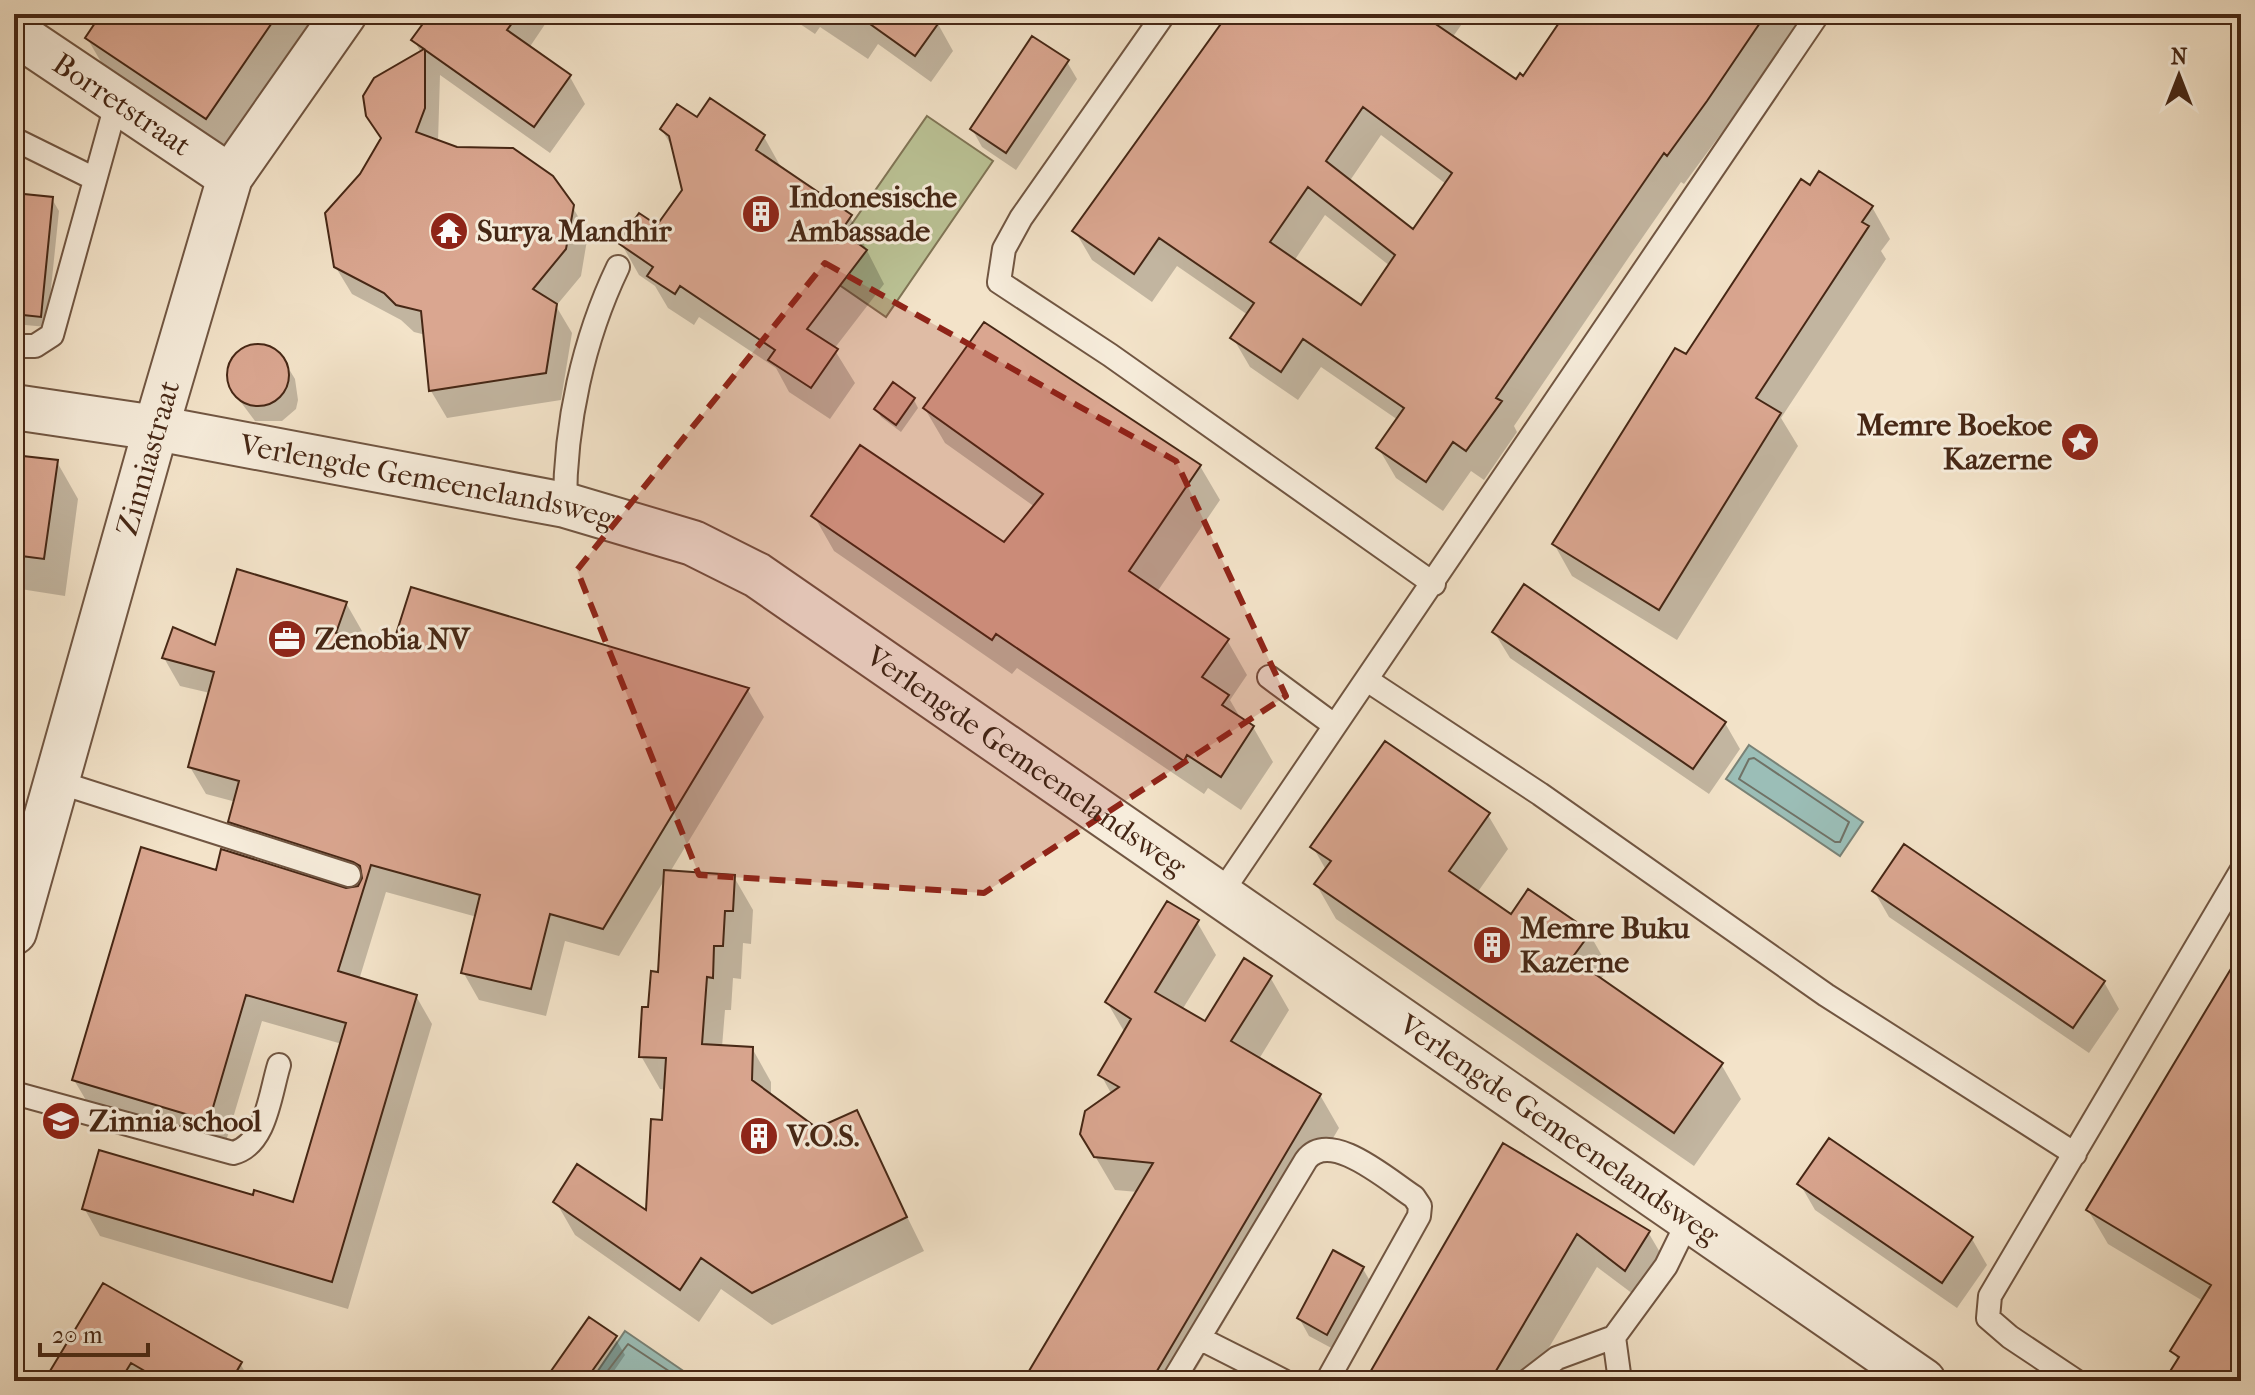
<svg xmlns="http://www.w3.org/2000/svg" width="2255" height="1395" viewBox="0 0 2255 1395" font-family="'IM FELL French Canon',serif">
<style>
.green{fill:#bbc396;stroke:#807556;stroke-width:2}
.water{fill:#9bbeb7;stroke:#798276;stroke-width:2}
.shadow{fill:#0003;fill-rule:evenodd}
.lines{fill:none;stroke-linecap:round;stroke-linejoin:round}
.shore{stroke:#707266;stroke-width:2}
.building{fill:#daa690;stroke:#462715;stroke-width:2;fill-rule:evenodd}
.service-casing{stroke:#715642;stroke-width:26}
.minor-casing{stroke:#715642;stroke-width:48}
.tertiary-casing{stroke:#715642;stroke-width:48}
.service{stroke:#f7eddc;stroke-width:22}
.minor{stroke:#f7eddc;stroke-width:44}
.tertiary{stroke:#f7eddc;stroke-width:44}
.marked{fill:#8f2418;fill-opacity:0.2;stroke:#8f2418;stroke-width:6;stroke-dasharray:16 10;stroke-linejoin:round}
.labels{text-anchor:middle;stroke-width:6;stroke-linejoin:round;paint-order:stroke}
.street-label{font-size:30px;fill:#462715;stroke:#f7eddc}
.poi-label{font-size:30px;font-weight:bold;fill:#462715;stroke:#f7eddc;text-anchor:start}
</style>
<rect width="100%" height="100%" fill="#f3e3c9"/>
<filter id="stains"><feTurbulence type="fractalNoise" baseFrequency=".0025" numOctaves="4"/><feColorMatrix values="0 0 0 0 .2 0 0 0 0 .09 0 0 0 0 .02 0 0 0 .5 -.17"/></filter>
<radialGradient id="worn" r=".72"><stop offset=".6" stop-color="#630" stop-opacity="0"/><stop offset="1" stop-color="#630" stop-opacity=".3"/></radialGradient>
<path class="green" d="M927 116 993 161 886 317 819 271Z"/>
<path class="water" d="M1749 745 1863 822 1840 856 1726 779Z
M625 1331 698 1381H591Z"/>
<path class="shadow" d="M89 14H315L223 147 104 67 87 38 99 21Z
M432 14H552L529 48 570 77 585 104 550 153 440 75 438 142 572 206 588 234 581 276 556 306 572 333 561 400 447 418 431 391 426 335 414 332 401 320 352 294 335 266 362 175 383 139 364 106 369 87 421 53 414 40Z
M785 14H923L938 24 953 51 931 82 878 44 868 59 820 27 815 34Z
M1230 14H1469L1452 38 1516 82 1523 78 1570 14H1803L1723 131 1684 184 1681 182 1631 254 1514 426 1517 432 1484 480 1471 471 1443 511 1396 478 1379 449 1398 420 1321 367 1298 400 1250 367 1233 338 1248 315 1177 266 1152 302 1092 260 1075 231ZM1381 135 1446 184 1413 232 1349 182ZM1325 215 1390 266 1361 307 1294 261Z
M1067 62 1077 79 1016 170 982 147 972 129Z
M698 120 764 137 782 169 850 217 884 284 834 349 855 383 830 419 789 392 776 368 699 317 694 325 668 308 655 286 639 275 621 243 657 228 684 190 675 152 662 130Z
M1811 188 1872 207 1890 239 1881 251 1886 259 1781 418 1798 446 1677 640 1572 576 1554 544Z
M14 195 52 199 59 211 47 327 14 324Z
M248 347 269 348 284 361 295 379 298 400 296 409 282 421H255L231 389 229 380 233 360Z
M914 400 918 408 901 432 881 417 876 409Z
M925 409 1200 466 1220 500 1157 592 1227 640 1247 675 1230 700 1241 719 1253 727 1273 762 1241 810 1208 788 1204 794 1017 668 1012 674 834 551 814 516 1005 545 1035 507 945 443Z
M14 457 57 462 78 499 65 596 14 588Z
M346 603 362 631 358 642 393 653 748 690 764 717 670 872 734 877 753 910 751 944 743 943 741 979 733 978 731 1010H725L722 1047 752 1048 771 1082V1096L817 1131 856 1113 924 1251 772 1325 721 1289 699 1322 575 1235 556 1202 648 1214 666 1090 660 1089 641 1056 660 974 665 879 619 956 565 941 546 1016 479 1000 463 972 477 917 386 892 359 980 416 996 432 1024 348 1309 100 1236 84 1208 254 1198 295 1204 342 1044 262 1021 224 1148 90 1107 74 1080 217 872 345 891 364 887 247 849 231 822 236 802 206 794 190 767 210 693 180 686 164 658 217 648Z
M1494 632 1725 723 1740 749 1709 794 1510 658Z
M1488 815 1508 849 1477 893 1512 916 1589 933 1609 968 1600 980 1721 1064 1741 1099 1694 1166 1336 919 1316 884 1326 870 1313 847Z
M1874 891 2104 982 2119 1009 2089 1053 1889 917Z
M1197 922 1216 955 1182 1010 1206 1023 1270 977 1289 1010 1259 1059 1320 1095 1339 1128 1189 1381H1026L1138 1192 1115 1190 1082 1134 1112 1095 1101 1075 1125 1033 1107 1002Z
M2241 956V1381H2167L2178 1361 2173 1351 2203 1301 2108 1244 2088 1210Z
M1830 1141 1972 1239 1987 1265 1957 1308 1815 1210 1800 1184Z
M1504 1145 1648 1232 1668 1266 1645 1303 1597 1267 1529 1381H1367Z
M1363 1269 1373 1286 1337 1351 1309 1336 1299 1318Z
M104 1286 240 1363 250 1381H47Z
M615 1338 625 1355 607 1381H546Z"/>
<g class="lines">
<path class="shore" d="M1754 758 1849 822 1840 842H1835L1739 779 1749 759Z
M600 1381 628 1344 684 1381"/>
</g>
<path class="building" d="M101 14H278L206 119 85 38Z
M430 14H519L507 30 571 75 534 127 425 50V108L416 132 457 147 513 148 553 176 574 205 566 249 533 289 557 304 546 373 429 391 421 311 396 305 384 293 334 267 325 213 360 174 381 138 366 116 363 96 374 78 424 49 411 40Z
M856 14H945L915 56Z
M1228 14H1421L1516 79 1520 73 1523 76 1565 14H1766L1707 101 1667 156 1664 153 1615 224 1496 398 1502 401 1466 451 1453 442 1426 482 1376 448 1404 408 1303 339 1281 372 1230 338 1254 303 1159 238 1134 274 1072 231ZM1363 107 1452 173 1413 229 1326 161ZM1308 187 1395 255 1361 305 1270 242Z
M1032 36 1069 60 1006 153 970 129Z
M710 98 765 135 756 150 852 215 841 231 867 250 807 329 838 349 811 388 768 360 775 350 680 286 675 294 647 276 653 267 618 243 639 213 657 225 682 190 669 136 660 129 677 104 697 117Z
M1819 171 1873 206 1862 222 1869 226 1756 398 1781 413 1659 610 1552 544 1675 348 1686 354 1801 179 1810 185Z
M14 193 53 197 41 317 14 314Z
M984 322 1201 465 1129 571 1229 639 1202 677 1229 695 1222 705 1254 726 1221 777 1187 755 1184 761 996 634 992 640 811 516 860 445 1004 542 1043 494 923 408Z
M227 375a31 31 0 1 1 62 0a31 31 0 1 1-62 0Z
M893 382 915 398 896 425 874 409Z
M14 455 58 460 44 559 14 555Z
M237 569 347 602 336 633 391 650 411 587 749 688 603 929 550 914 531 989 461 973 480 895 371 865 338 971 417 995 332 1282 82 1209 99 1150 253 1195 254 1190 293 1202 346 1023 246 995 209 1121 72 1080 141 847 216 870 221 849 346 888 358 886 362 878 360 866 353 862 228 822 239 781 188 767 214 672 162 658 173 627 215 645Z
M1524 584 1726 722 1693 769 1492 632Z
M1385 741 1490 813 1449 871 1511 914 1528 889 1591 932 1572 958 1723 1063 1674 1133 1314 884 1331 861 1310 847Z
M1904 844 2105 981 2073 1028 1872 891Z
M664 870 735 875 733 911H725L723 946H714L713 978 707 977 702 1044 753 1047 752 1080 817 1128 857 1110 907 1217 752 1293 701 1258 680 1290 553 1202 577 1164 646 1210 651 1119 662 1120 666 1058 639 1057 642 1007H648L651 971 658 972Z
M1167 901 1199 920 1155 992 1205 1021 1244 958 1272 976 1231 1041 1321 1094 1151 1381H1023L1153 1163 1094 1157 1080 1134 1085 1111 1119 1087 1098 1075 1131 1019 1105 1002Z
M2241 952V1381H2164L2179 1357 2170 1351 2211 1285 2086 1210Z
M1829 1138 1973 1237 1942 1283 1797 1184Z
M1503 1143 1650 1231 1625 1271 1577 1234 1490 1381H1365Z
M1333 1250 1364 1267 1327 1335 1297 1318Z
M103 1283 242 1362 231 1381H162L131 1363 120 1381H44Z
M589 1317 617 1336 585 1381H544Z"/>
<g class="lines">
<g class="service-casing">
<path id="service" d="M1164 14 1021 218 1004 249 999 282 1110 355 1434 584
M14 139 95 179
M14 346H35L52 335 117 101
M565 505C565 424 583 340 618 267
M1269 677 1334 725
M1367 680 1540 794 1826 995 2075 1154
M58 782 349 875
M1220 895 1818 14
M14 1093 233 1153C266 1145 270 1094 279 1065
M1199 1338 1284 1381
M1173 1381 1306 1160C1330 1128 1389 1181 1414 1197L1420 1206 1419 1216 1327 1381
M1527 1381 1557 1358 1614 1337
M1620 1381 1614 1337 1666 1266 1688 1221
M2076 1381 2010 1337 1988 1318 1990 1296 2241 871"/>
</g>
<g class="minor-casing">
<g id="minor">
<path id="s1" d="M14 32 230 177"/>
<path d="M156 428 230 177 344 14"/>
</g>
</g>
<g class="tertiary-casing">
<g id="tertiary">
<path id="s2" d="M14 407 156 428 565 505 693 543 757 575 1923 1381"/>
<path d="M14 932 156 428"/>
</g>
</g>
<use href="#service" class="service"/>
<use href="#minor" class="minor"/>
<use href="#tertiary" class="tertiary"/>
</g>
<path class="marked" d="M825 263 1176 461 1286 696 984 893 699 875 577 570Z"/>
<defs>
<g id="building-disc" transform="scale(2)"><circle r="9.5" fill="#8f2418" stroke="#f7eddc"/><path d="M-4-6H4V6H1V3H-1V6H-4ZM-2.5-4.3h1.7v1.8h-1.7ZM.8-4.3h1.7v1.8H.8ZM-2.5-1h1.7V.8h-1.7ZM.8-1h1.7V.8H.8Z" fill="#fff"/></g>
<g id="temple-disc" transform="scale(2)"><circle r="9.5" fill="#8f2418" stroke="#f7eddc"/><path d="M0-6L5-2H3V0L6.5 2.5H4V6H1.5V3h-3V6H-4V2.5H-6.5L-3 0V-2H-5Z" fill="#fff"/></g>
<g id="sight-disc" transform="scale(2)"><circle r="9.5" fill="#8f2418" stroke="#f7eddc"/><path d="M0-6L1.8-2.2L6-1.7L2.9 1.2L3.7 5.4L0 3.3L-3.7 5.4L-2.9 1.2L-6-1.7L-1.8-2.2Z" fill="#fff"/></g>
<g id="office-disc" transform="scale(2)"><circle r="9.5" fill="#8f2418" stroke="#f7eddc"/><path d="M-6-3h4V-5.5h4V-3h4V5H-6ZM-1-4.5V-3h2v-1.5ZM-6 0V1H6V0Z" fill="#fff"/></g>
<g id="school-disc" transform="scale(2)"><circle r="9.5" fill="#8f2418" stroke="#f7eddc"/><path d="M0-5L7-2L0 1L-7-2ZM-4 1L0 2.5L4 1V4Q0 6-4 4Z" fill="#fff"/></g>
</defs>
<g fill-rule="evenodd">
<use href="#building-disc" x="761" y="214"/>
<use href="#temple-disc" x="449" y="231"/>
<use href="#sight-disc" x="2080" y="442"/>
<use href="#office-disc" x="287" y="639"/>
<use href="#building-disc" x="1492" y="945"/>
<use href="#school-disc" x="61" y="1121"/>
<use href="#building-disc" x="759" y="1136"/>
</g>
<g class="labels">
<g class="street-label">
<text dy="10" stroke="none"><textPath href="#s1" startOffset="130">Borretstraat</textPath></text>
<text transform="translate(148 458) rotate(-74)" y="10">Zinniastraat</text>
<text dy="10" stroke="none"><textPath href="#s2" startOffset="420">Verlengde Gemeenelandsweg</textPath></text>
<text dy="10" stroke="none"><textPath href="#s2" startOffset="1092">Verlengde Gemeenelandsweg</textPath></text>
<text dy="10" stroke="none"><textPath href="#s2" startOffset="1740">Verlengde Gemeenelandsweg</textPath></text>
</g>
<g class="poi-label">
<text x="789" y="207">Indonesische<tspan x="789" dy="34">Ambassade</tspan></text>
<text x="477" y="241">Surya Mandhir</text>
<text x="2052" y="435" text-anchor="end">Memre Boekoe<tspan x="2052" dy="34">Kazerne</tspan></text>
<text x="315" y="649">Zenobia NV</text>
<text x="1520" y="938">Memre Buku<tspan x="1520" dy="34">Kazerne</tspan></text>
<text x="89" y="1131">Zinnia school</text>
<text x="787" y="1146">V.O.S.</text>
</g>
</g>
<rect width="2255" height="1395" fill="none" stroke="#f3e3c9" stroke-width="48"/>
<rect x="16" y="16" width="2223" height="1363" fill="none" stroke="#462715" stroke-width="4"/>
<rect x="24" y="24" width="2207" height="1347" fill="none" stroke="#462715" stroke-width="2"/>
<g transform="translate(2179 76)" stroke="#f7eddc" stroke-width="6" paint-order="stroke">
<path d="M0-6L14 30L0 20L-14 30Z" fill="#462715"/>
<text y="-12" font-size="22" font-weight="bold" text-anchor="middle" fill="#462715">N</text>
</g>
<path d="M40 1343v12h108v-12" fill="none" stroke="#462715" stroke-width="4"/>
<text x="52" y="1343" font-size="24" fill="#462715" stroke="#f7eddc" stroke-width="6" paint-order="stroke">20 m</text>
<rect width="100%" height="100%" filter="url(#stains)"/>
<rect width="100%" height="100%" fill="url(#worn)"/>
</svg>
